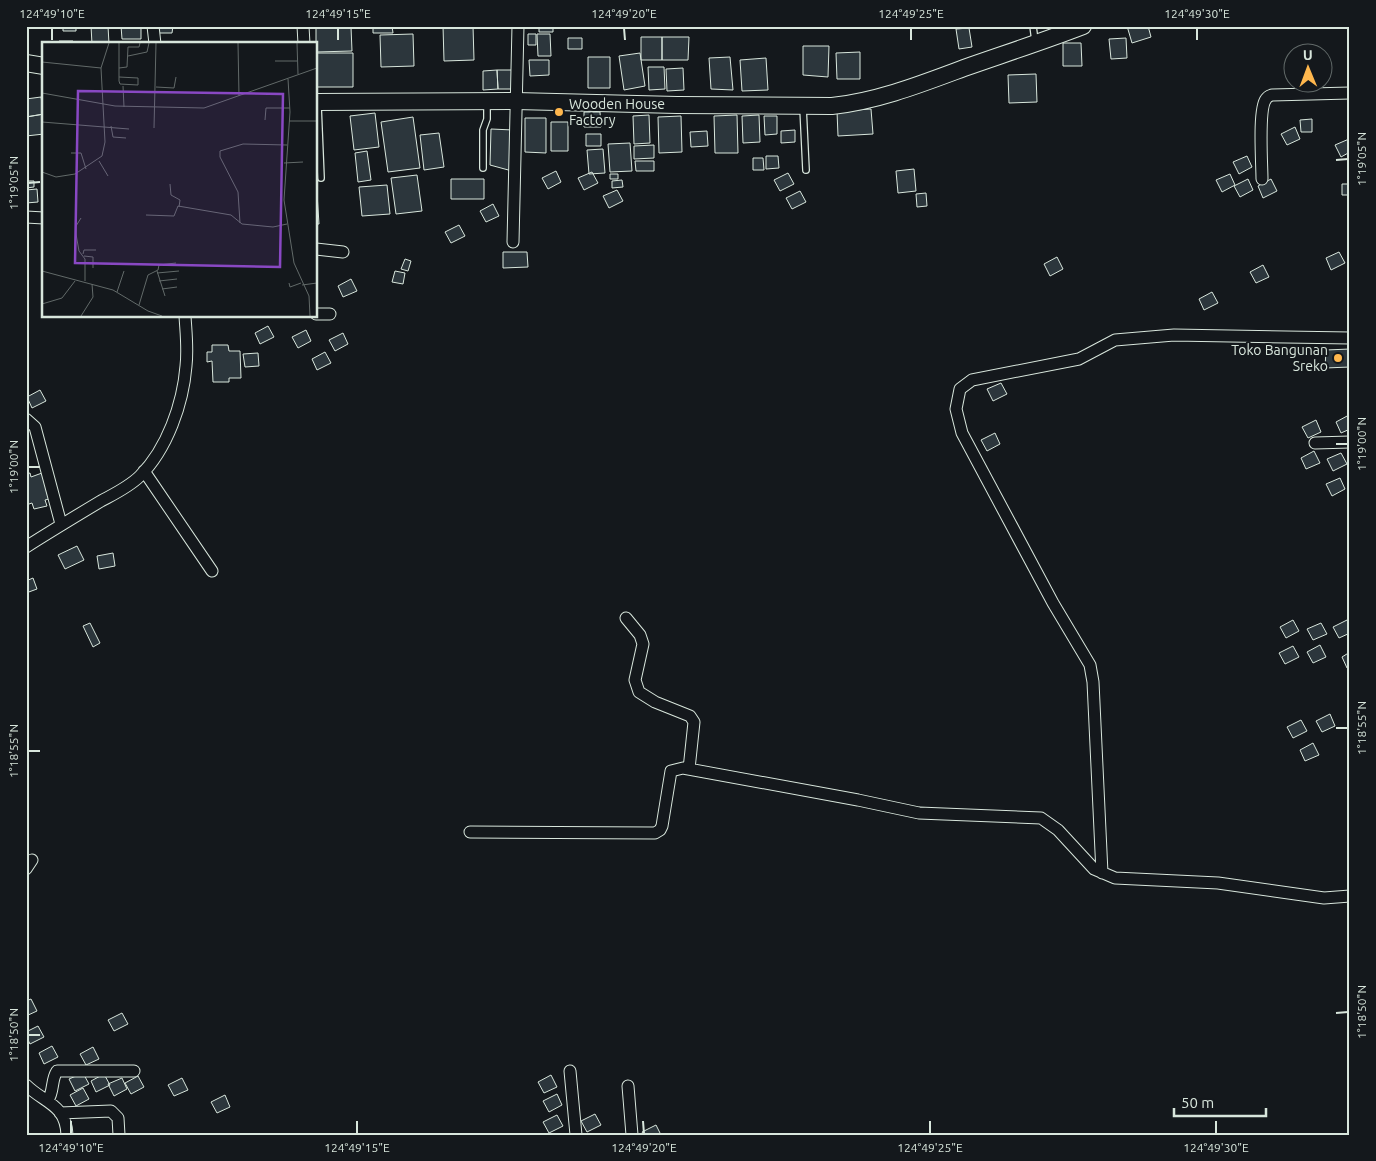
<svg xmlns="http://www.w3.org/2000/svg" width="1376" height="1161" viewBox="0 0 1376 1161" font-family="Ubuntu,sans-serif">
<style>
.building{fill:#2c363c;stroke:#d8e6dc}
.lines{fill:none;stroke-linecap:round;stroke-linejoin:round}
.lane-casing{stroke:#d8e6dc;stroke-width:8}
.street-casing{stroke:#d8e6dc;stroke-width:13}
.secondary-casing{stroke:#d8e6dc;stroke-width:18}
.lane{stroke:#14181c;stroke-width:5.5}
.street{stroke:#14181c;stroke-width:11}
.secondary{stroke:#14181c;stroke-width:16}
.ticks{fill:none;stroke:#d8e6dc;stroke-width:2}
.poi-dot{fill:#ffb74d;stroke:#14181c;stroke-width:2}
.labels{text-anchor:middle;stroke-width:4;stroke-linejoin:round;paint-order:stroke}
.poi-label{font-size:14px;fill:#d8e6dc;stroke:#14181c;text-anchor:start}
.inset-road{fill:none;stroke:#626a69;stroke-width:1}
.view{fill:#8948c3;fill-opacity:0.15;stroke:#8948c3;stroke-width:2.5}
.inset-edge{fill:none;stroke:#d8e6dc;stroke-width:2.5}
.neatline{fill:none;stroke:#d8e6dc;stroke-width:2}
.ticks-label{font-size:12px;text-anchor:middle;fill:#d8e6dc}
</style>
<rect width="100%" height="100%" fill="#14181c"/>
<path class="building" d="M63 26H76V31H63Z
M91 26H108L109 44H92Z
M121 26H141V39H122Z
M159 26H173L172 33H159Z
M373 26H392L393 33H373Z
M443 26H473L474 60 444 61Z
M539 26H553V32H539Z
M1127 26H1148L1151 37 1132 43Z
M316 27H351L352 51 316 52Z
M969 28 972 47 959 49 956 29Z
M413 34 414 66 381 67 380 35Z
M528 34H536V45H528Z
M537 34H550L551 56H538Z
M641 37H662V60H641Z
M662 37H689L688 60H662Z
M568 38H582V49H568Z
M1126 38 1127 58 1111 59 1109 39Z
M59 41H73V44H59Z
M1063 43H1081L1082 66H1063Z
M803 46H829L828 77 803 75Z
M860 52V79H837L836 53Z
M316 53H353V87H316Z
M640 53 645 86 624 90 619 56Z
M588 57H610V88H588Z
M730 57 733 90 711 89 709 58Z
M766 58 768 90 742 91 740 60Z
M529 60H549V75L530 76Z
M648 67H664L665 89 649 90Z
M683 68 684 90 667 91 666 69Z
M497 70H513L514 89H498Z
M497 70 498 89 483 90V71Z
M1036 74 1037 102 1009 103 1008 75Z
M41 97 44 114 26 117V99Z
M871 109 873 134 838 136 837 111Z
M584 112H600L601 127H584Z
M375 113 379 147 354 150 350 116Z
M44 114V134L26 136V117Z
M649 115 650 143 634 144 633 116Z
M737 115 738 153H715L714 116Z
M759 115 760 142 743 143 742 116Z
M681 116 682 152 659 153 658 117Z
M764 116H777V134L765 135Z
M413 117 420 168 388 172 381 122Z
M525 118H546V153L525 152Z
M1312 119V132H1301L1300 120Z
M551 122H568V151H551Z
M1295 127 1300 139 1287 145 1281 134Z
M491 129 513 130 512 171 490 165Z
M795 130V142L781 143V131Z
M707 131 708 146 691 147 690 132Z
M439 133 444 167 424 170 420 135Z
M586 134H601V146H586Z
M1349 139 1350 152 1341 157 1335 145Z
M630 143 632 171 610 172 608 144Z
M654 145V158L634 159V146Z
M603 149 605 173 589 174 587 150Z
M367 151 371 180 358 182 355 153Z
M766 156H778L779 168 766 169Z
M1247 156 1252 167 1239 174 1233 162Z
M753 158H763L764 170H753Z
M635 161H654V171H636Z
M914 169 916 191 898 193 896 171Z
M556 171 561 182 548 189 542 178Z
M592 172 598 183 584 190 578 178Z
M788 173 794 184 780 191 774 180Z
M610 174H618V179H610Z
M1230 174 1235 185 1222 192 1216 180Z
M417 175 422 211 396 214 391 178Z
M316 178 319 224H316Z
M451 179H484V199H451Z
M1248 179 1253 190 1240 197 1234 186Z
M1271 179 1277 191 1263 198 1258 186Z
M622 180 623 187 612 188V181Z
M26 181H34V187L26 188Z
M1342 184H1350V195H1342Z
M387 185 390 214 362 216 359 187Z
M37 189 38 202 26 203V190Z
M617 190 623 201 609 208 603 196Z
M800 191 806 202 792 209 786 198Z
M926 193 927 206 917 207 916 194Z
M493 204 499 216 486 222 480 211Z
M459 225 465 236 451 243 445 232Z
M503 252H527L528 267 503 268Z
M1339 252 1345 263 1331 270 1326 258Z
M1057 257 1063 269 1050 276 1044 264Z
M405 259 411 261 408 271 401 269Z
M1263 265 1269 277 1256 283 1250 272Z
M395 271 405 273 403 284 392 282Z
M351 279 357 291 343 297 338 286Z
M1212 292 1218 303 1204 310 1199 299Z
M268 326 274 337 260 344 255 333Z
M306 330 311 341 298 348 292 337Z
M343 333 348 344 335 351 329 340Z
M212 345H228L229 351H240L241 378H229V382H213L212 361 207 362V352H212Z
M1350 349V367L1325 368 1326 350Z
M325 352 331 363 317 370 312 359Z
M258 353 259 366 245 367 243 354Z
M1001 383 1007 394 993 401 987 389Z
M40 390 46 401 32 408 27 397Z
M1349 415 1350 429 1341 433 1336 422Z
M1316 420 1321 432 1308 438 1302 427Z
M995 433 1000 444 987 451 981 440Z
M1314 451 1320 463 1306 469 1301 458Z
M1341 453 1347 464 1333 471 1327 459Z
M30 473 31 477 42 473 49 499 45 500 47 506 34 509 32 503 26 505V474Z
M1340 478 1345 489 1332 496 1326 484Z
M77 546 84 560 65 569 58 555Z
M113 553 115 566 99 569 97 556Z
M33 578 37 589 26 593V581Z
M1293 620 1299 631 1286 638 1280 627Z
M1347 620 1350 625V633L1339 638 1333 627Z
M90 623 100 643 93 647 83 626Z
M1321 623 1327 634 1313 640 1307 629Z
M1320 645 1326 657 1313 663 1307 652Z
M1293 646 1299 657 1285 664 1279 653Z
M1350 652V667L1347 668 1342 657Z
M1330 714 1335 726 1322 732 1316 721Z
M1301 720 1307 731 1293 738 1287 727Z
M1313 743 1319 755 1305 761 1300 750Z
M31 999 37 1011 26 1016V1001Z
M122 1013 128 1024 114 1031 108 1020Z
M38 1026 44 1037 30 1044 26 1036V1032Z
M52 1046 58 1057 44 1064 39 1053Z
M93 1047 99 1059 86 1065 80 1054Z
M83 1073 89 1084 75 1091 69 1079Z
M104 1074 110 1085 96 1092 91 1081Z
M551 1075 557 1087 544 1093 538 1082Z
M138 1076 144 1087 131 1094 125 1083Z
M122 1078 127 1089 114 1096 108 1084Z
M182 1078 188 1090 174 1096 168 1085Z
M83 1088 89 1099 76 1106 70 1095Z
M557 1094 562 1105 549 1112 543 1101Z
M225 1095 230 1107 217 1113 211 1102Z
M595 1114 601 1125 587 1132 581 1121Z
M557 1115 563 1126 549 1133 543 1122Z
M656 1125 661 1135H644L642 1132Z"/>
<g class="lines">
<g class="lane-casing">
<path id="lane" d="M1033 26 1035 41
M318 105 321 178
M803 107 806 170
M483 168V130L487 119V103"/>
</g>
<g class="street-casing">
<path id="street" d="M153 26 155 44
M303 26 304 44
M1262 179C1262 164 1258 109 1266 99 1268 96 1269 96 1272 95L1350 93
M26 217 44 218
M513 242 518 26
M316 249 343 252
M316 314H330
M26 419 35 427 61 524
M1315 443 1350 442
M144 471 212 571
M26 547C51 531 76 516 101 501 114 494 129 487 140 476 167 449 183 404 186 366 188 349 186 333 185 316
M626 618 640 635 643 644 635 680 639 692 655 702 690 716 694 722 689 769
M470 832 655 833 660 830 662 826 671 771 683 768 858 800 919 813 1041 818 1058 830 1094 869 1115 878 1218 883 1324 898 1350 896
M26 869 32 860
M1102 873 1093 682 1090 665 1053 603 962 433 956 409 960 389 972 380 1079 359 1115 340 1174 335 1350 338
M570 1071 576 1135
M26 1085C44 1103 66 1104 67 1135
M628 1086 632 1135
M48 1100C54 1091 51 1080 57 1071H134
M60 1113 111 1111 118 1118 119 1135"/>
</g>
<g class="secondary-casing">
<path id="secondary" d="M26 63 44 66
M316 102 516 101 677 105 832 106C878 101 921 84 964 68 1004 54 1044 41 1083 26"/>
</g>
<use href="#lane" class="lane"/>
<use href="#street" class="street"/>
<use href="#secondary" class="secondary"/>
</g>
<path class="ticks" d="M52 28V40M338 28V40M624 28 625 40M911 28V40M1197 28V40M1336 160 1348 159M28 183 40 182M1336 444H1348M28 467H40M1336 728H1348M28 751H40M1336 1013 1348 1012M28 1035H40M71 1121V1134M357 1121V1134M643 1121 644 1134M930 1121V1134M1216 1121V1134"/>
<g class="poi-dot">
<circle cx="559" cy="112" r="5"/>
<circle cx="1338" cy="358" r="5"/>
</g>
<g class="labels">
<g class="poi-label">
<text x="569" y="109">Wooden House<tspan x="569" dy="16">Factory</tspan></text>
<text x="1328" y="355" text-anchor="end">Toko Bangunan<tspan x="1328" dy="16">Sreko</tspan></text>
</g>
</g>
<g transform="translate(42 42)">
<rect width="275" height="275" fill="#14181c"/>
<path class="inset-road" d="M196 1 197 54M255 1 256 32M86 14 105 10 107 1M233 19H255M0 20 59 26M77 26 85 25 86 5H97L98 1M77 35 96 36V43L78 42 77 39V1M246 37 248 70 242 158 252 221 267 254 268 274M81 44 82 65M114 45 132 46 134 35M0 51 73 64 162 66 275 26M223 78 224 66H248M247 79H275M0 80 87 87M69 84 71 95 84 96M112 86 114 1M29 111H39L44 127M57 119 66 134M242 121 261 120M0 130 14 135 33 132 60 114 63 100 59 26 67 1M128 142 129 153 138 158 137 165M104 173 132 174 136 164 189 173 200 182 231 185 245 182M39 176 34 184V192L37 209 43 217V239M198 181 196 150 178 115V109L201 102 245 103M41 212 42 208H54M42 214 51 215V226M0 229 71 248 106 269 120 274M115 229 123 254M115 231 137 229M117 239 135 237M247 241 248 245 259 241M260 243 275 241M120 247 135 245M75 250 82 229M0 262 20 256 33 239M97 263 106 233 116 228 117 223 134 221M39 274 51 255 50 242"/>
<path class="view" d="M36 49 241 52 238 225 33 221Z"/>
<rect width="275" height="275" class="inset-edge"/>
</g>
<rect width="1376" height="1161" fill="none" stroke="#14181c" stroke-width="55"/>
<g transform="translate(1308 68) rotate(359)"><circle r="24" fill="#14181c" stroke="#626a69"/>
<path d="M0-4L9 19L0 12L-9 19Z" fill="#ffb74d"/>
<text y="-8" font-size="14" font-weight="bold" text-anchor="middle" fill="#d8e6dc">U</text>
</g>
<path d="M1174 1108v8h92v-8" fill="none" stroke="#d8e6dc" stroke-width="2.5"/>
<text x="1181" y="1108" font-size="15" fill="#d8e6dc" stroke="#14181c" stroke-width="4" paint-order="stroke">50 m</text>
<rect x="28" y="28" width="1320" height="1106" class="neatline"/>
<g class="ticks-label">
<text x="52" y="18">124°49'10"E</text>
<text x="338" y="18">124°49'15"E</text>
<text x="624" y="18">124°49'20"E</text>
<text x="911" y="18">124°49'25"E</text>
<text x="1197" y="18">124°49'30"E</text>
<text transform="translate(1362 159) rotate(-90)" y="4">1°19'05"N</text>
<text transform="translate(14 183) rotate(-90)" y="4">1°19'05"N</text>
<text transform="translate(1362 444) rotate(-90)" y="4">1°19'00"N</text>
<text transform="translate(14 467) rotate(-90)" y="4">1°19'00"N</text>
<text transform="translate(1362 728) rotate(-90)" y="4">1°18'55"N</text>
<text transform="translate(14 751) rotate(-90)" y="4">1°18'55"N</text>
<text transform="translate(1362 1012) rotate(-90)" y="4">1°18'50"N</text>
<text transform="translate(14 1035) rotate(-90)" y="4">1°18'50"N</text>
<text x="71" y="1152">124°49'10"E</text>
<text x="357" y="1152">124°49'15"E</text>
<text x="644" y="1152">124°49'20"E</text>
<text x="930" y="1152">124°49'25"E</text>
<text x="1216" y="1152">124°49'30"E</text>
</g>
</svg>
